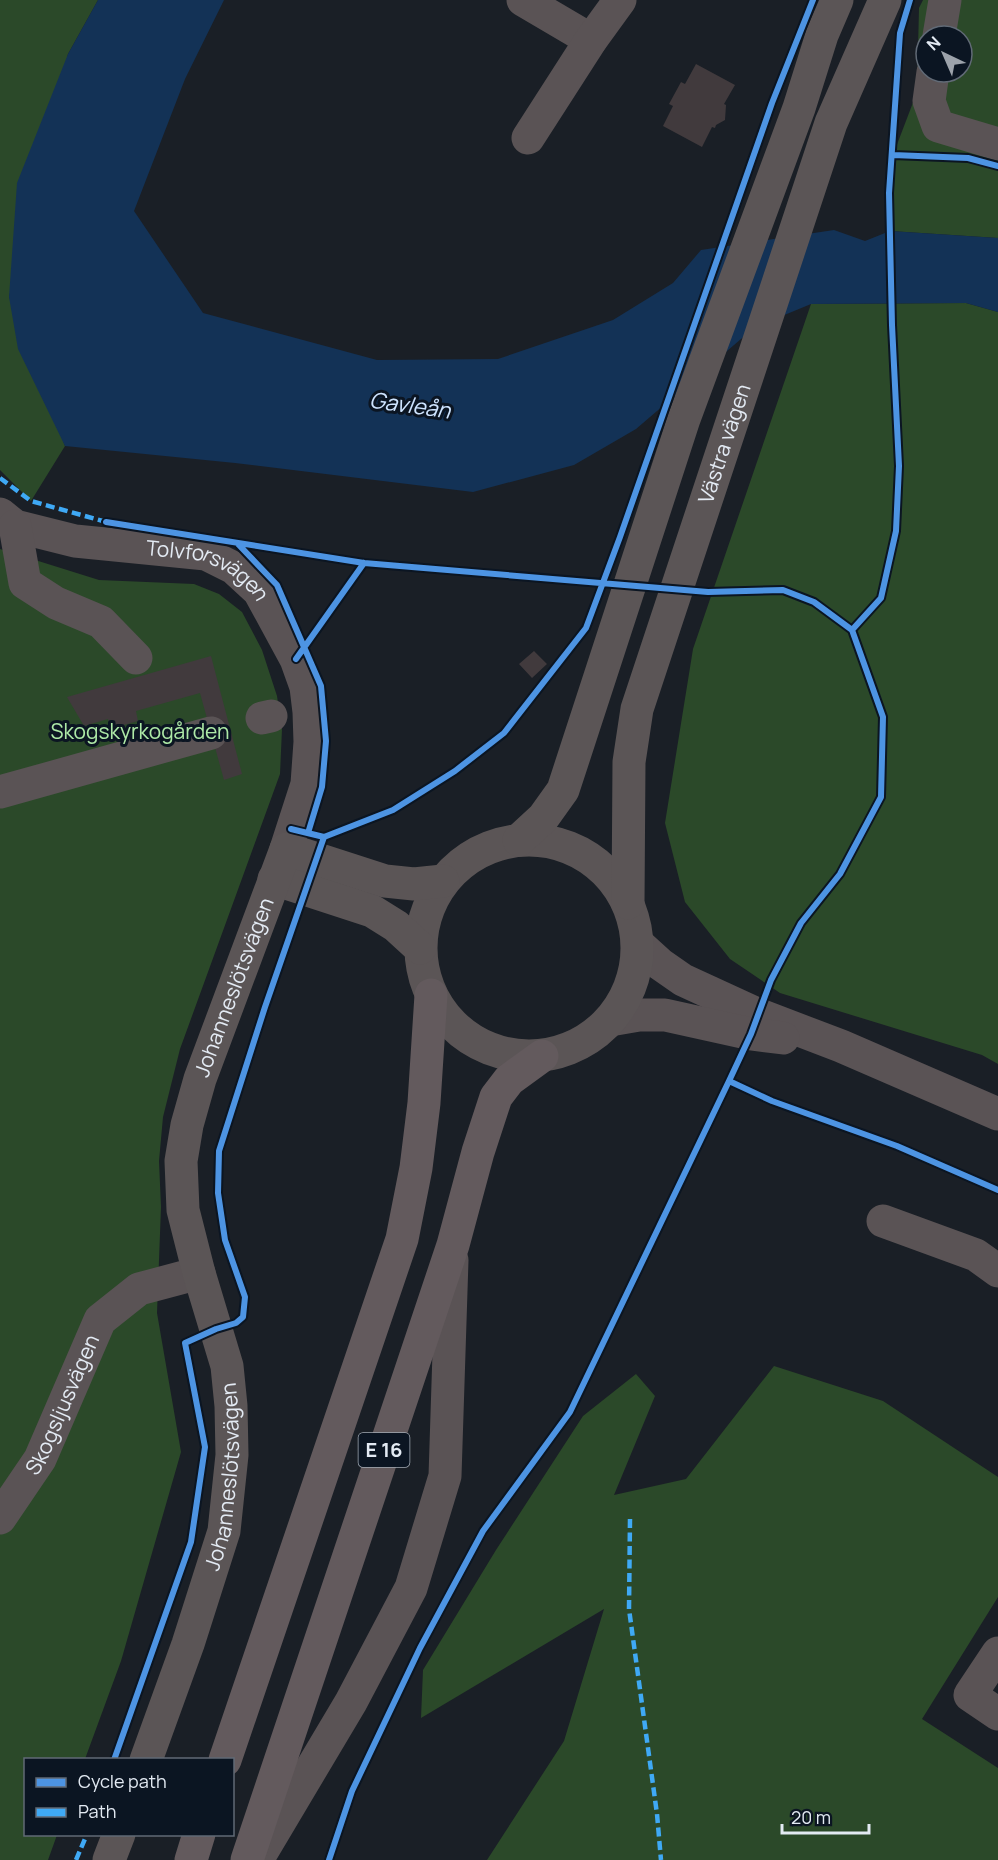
<svg xmlns="http://www.w3.org/2000/svg" width="998" height="1860" viewBox="0 0 998 1860" font-family="Manrope,sans-serif">
<style>
.green{fill:#2b4929;fill-rule:evenodd}
.water{fill:#133256}
.building{fill:#413a3d}
.lines{fill:none;stroke-linecap:round;stroke-linejoin:round}
.minor{stroke:#5a5355;stroke-width:33}
.major{stroke:#5b5556;stroke-width:33}
.highway{stroke:#635a5d;stroke-width:33}
.quiet{stroke:#3fa9f5;stroke-width:4.5;stroke-dasharray:9 4.5;stroke-linecap:butt}
.cycleway-casing{stroke:#0b1522;stroke-width:10}
.cycleway{stroke:#4d94e3;stroke-width:6}
.labels{text-anchor:middle;stroke-width:6;stroke-linejoin:round;paint-order:stroke}
.shield{fill:#0b1522;stroke:#a2aab4;stroke-width:1.5}
.shield-label{font-size:20px;font-weight:bold;fill:#e3eaf3}
.street-label{font-size:21px;fill:#e3eaf3;stroke:#0b1522}
.park-label{font-size:21px;fill:#aeeaa7;stroke:#0b1522}
.water-label{font-size:22px;font-style:italic;fill:#cee4ff;stroke:#0b1522}
</style>
<rect width="100%" height="100%" fill="#1a1f26"/>
<path class="green" d="M0 0H98L68 54 9 297 65 446 31 501 0 470Z
M923 0H998V238L890 231 893 155 917 92 919 8ZM926 36H962V72H926Z
M966 303 998 312V1064L982 1055 780 993 730 959 685 902 665 823 693 649 811 304Z
M0 549 99 580 194 584 219 594 242 612 262 650 277 696 282 729 280 774 180 1049 163 1117 159 1161 161 1207 157 1313 181 1452 121 1661 85 1759 26 1760V1834L57 1835 48 1860H0Z
M774 1366 883 1401 998 1477V1597L922 1719 998 1768V1860H487L564 1741 604 1609 421 1718 423 1670 496 1550 583 1416 636 1374 655 1396 614 1495 686 1479Z"/>
<path class="water" d="M98 0H224L185 79 134 211 203 313 377 360 498 359 613 320 673 283 701 250 834 230 865 241 890 231 998 238V312L966 303 811 304 755 327 636 429 574 465 473 492 235 463 65 446 18 349 9 297 17 183 68 54Z"/>
<path class="building" d="M696 64 735 85 724 104 726 105 725 120 716 125 715 128 712 127 702 147 663 126 673 106 669 104 681 82 685 84Z
M534 651 547 664 532 678 519 664Z
M211 656 242 774 224 780 200 693 136 711 138 721 110 729 108 719 84 726 67 697Z"/>
<g class="lines">
<g class="minor">
<path d="M523 0 591 40"/>
<path d="M939 36 945 0"/>
<path d="M933 72 929 101 938 126 998 144"/>
<path d="M528 138 591 40 620 0"/>
<path id="s1" d="M0 514 15 526 75 541 206 554 234 568 259 591 296 659 306 687 309 712 310 742 307 784 286 849"/>
<path d="M15 526 25 583 56 603 101 622 136 658"/>
<path d="M262 718 271 716"/>
<path d="M0 792 211 733"/>
<path d="M638 944 660 964 683 980 757 1014 841 1046 998 1114"/>
<path d="M610 1020 639 1015H665L751 1034 783 1038"/>
<path d="M883 1221 976 1255 998 1271"/>
<path id="s2" d="M0 1518 40 1459 100 1320 139 1289 199 1273"/>
<path d="M998 1653 970 1695 998 1714"/>
<path d="M257 1860 351 1702 411 1588 445 1476 452 1260"/>
</g>
<g class="major">
<circle cx="529" cy="948" r="108"/>
<path d="M519 840 543 818 563 790 684 419 799 108 822 35 837 0"/>
<path d="M274 879 372 911 396 926 420 948"/>
<path id="s3" d="M628 903 629 762 637 709 831 123 885 0"/>
<path id="s4" d="M146 1760 188 1644 224 1531 232 1455 231 1406 227 1366 199 1273 183 1210 181 1161 187 1125 200 1079 286 849 385 881 414 884 443 881"/>
<path d="M109 1860 119 1834"/>
</g>
<path class="highway" d="M225 1760 402 1239 416 1168 424 1103 431 995
M191 1860 199 1834
M247 1860 453 1245 478 1152 496 1097 509 1080 542 1056"/>
<path class="quiet" d="M0 478 31 501 110 523
M630 1519 629 1609 657 1814 661 1860
M76 1860 87 1834"/>
<g class="cycleway-casing">
<path id="cycleway" d="M893 155 968 158 998 166
M106 522 364 563 708 592 783 590 814 602 852 630 883 717 881 797 840 874 801 923 771 980 751 1034 729 1081 570 1412 483 1531 420 1648 352 1791 329 1860
M238 544 277 585 321 686 326 741 322 787 308 833
M852 630 881 598 896 531 899 466 892 325 889 193 900 33 910 0
M296 659 364 563
M291 829 324 837 393 810 455 771 504 733 586 628 620 537 772 103 813 0
M729 1081 772 1101 897 1146 998 1190
M114 1760 191 1542 205 1447 185 1343 216 1329 236 1323 243 1317 245 1297 225 1240 218 1193 219 1151 265 1007 324 837"/>
</g>
<use href="#cycleway" class="cycleway"/>
</g>
<g class="labels">
<rect class="shield" x="358.5" y="1433" width="51" height="34" rx="4.5"/>
<g class="shield-label">
<text x="384" y="1457">E 16</text>
</g>
<g class="street-label">
<text dy="7" stroke="none"><textPath href="#s3" startOffset="474">Västra vägen</textPath></text>
<text dy="7" stroke="none"><textPath href="#s1" startOffset="220">Tolvforsvägen</textPath></text>
<text dy="7" stroke="none"><textPath href="#s4" startOffset="801">Johanneslötsvägen</textPath></text>
<text dy="7" stroke="none"><textPath href="#s2" startOffset="130">Skogsljusvägen</textPath></text>
<text dy="7" stroke="none"><textPath href="#s4" startOffset="296">Johanneslötsvägen</textPath></text>
</g>
<g class="park-label">
<text x="140" y="739">Skogskyrkogården</text>
</g>
<g class="water-label">
<text transform="translate(410 405) rotate(8)" y="8">Gavleån</text>
</g>
</g>
<rect x="24" y="1758" width="210" height="78" fill="#0b1522" stroke="#616a76" stroke-width="1.5"/>
<rect x="36" y="1778" width="30" height="9" fill="#4d94e3" stroke="#616a76" stroke-width="1.5"/>
<text x="78" y="1788" font-size="18" fill="#e3eaf3">Cycle path</text>
<rect x="36" y="1808" width="30" height="9" fill="#3fa9f5" stroke="#616a76" stroke-width="1.5"/>
<text x="78" y="1818" font-size="18" fill="#e3eaf3">Path</text>
<g transform="translate(944 54) rotate(316)"><circle r="28" fill="#0b1522" stroke="#616a76" stroke-width="1.5"/>
<path d="M0-4.5L10 22L0 15L-10 22Z" fill="#9da3ab"/>
<text y="-9" font-size="16" font-weight="bold" text-anchor="middle" fill="#e3eaf3">N</text>
</g>
<path d="M782 1824v9h87v-9" fill="none" stroke="#e3eaf3" stroke-width="3"/>
<text x="791" y="1824" font-size="18" fill="#e3eaf3" stroke="#0b1522" stroke-width="4.5" paint-order="stroke">20 m</text>
</svg>
